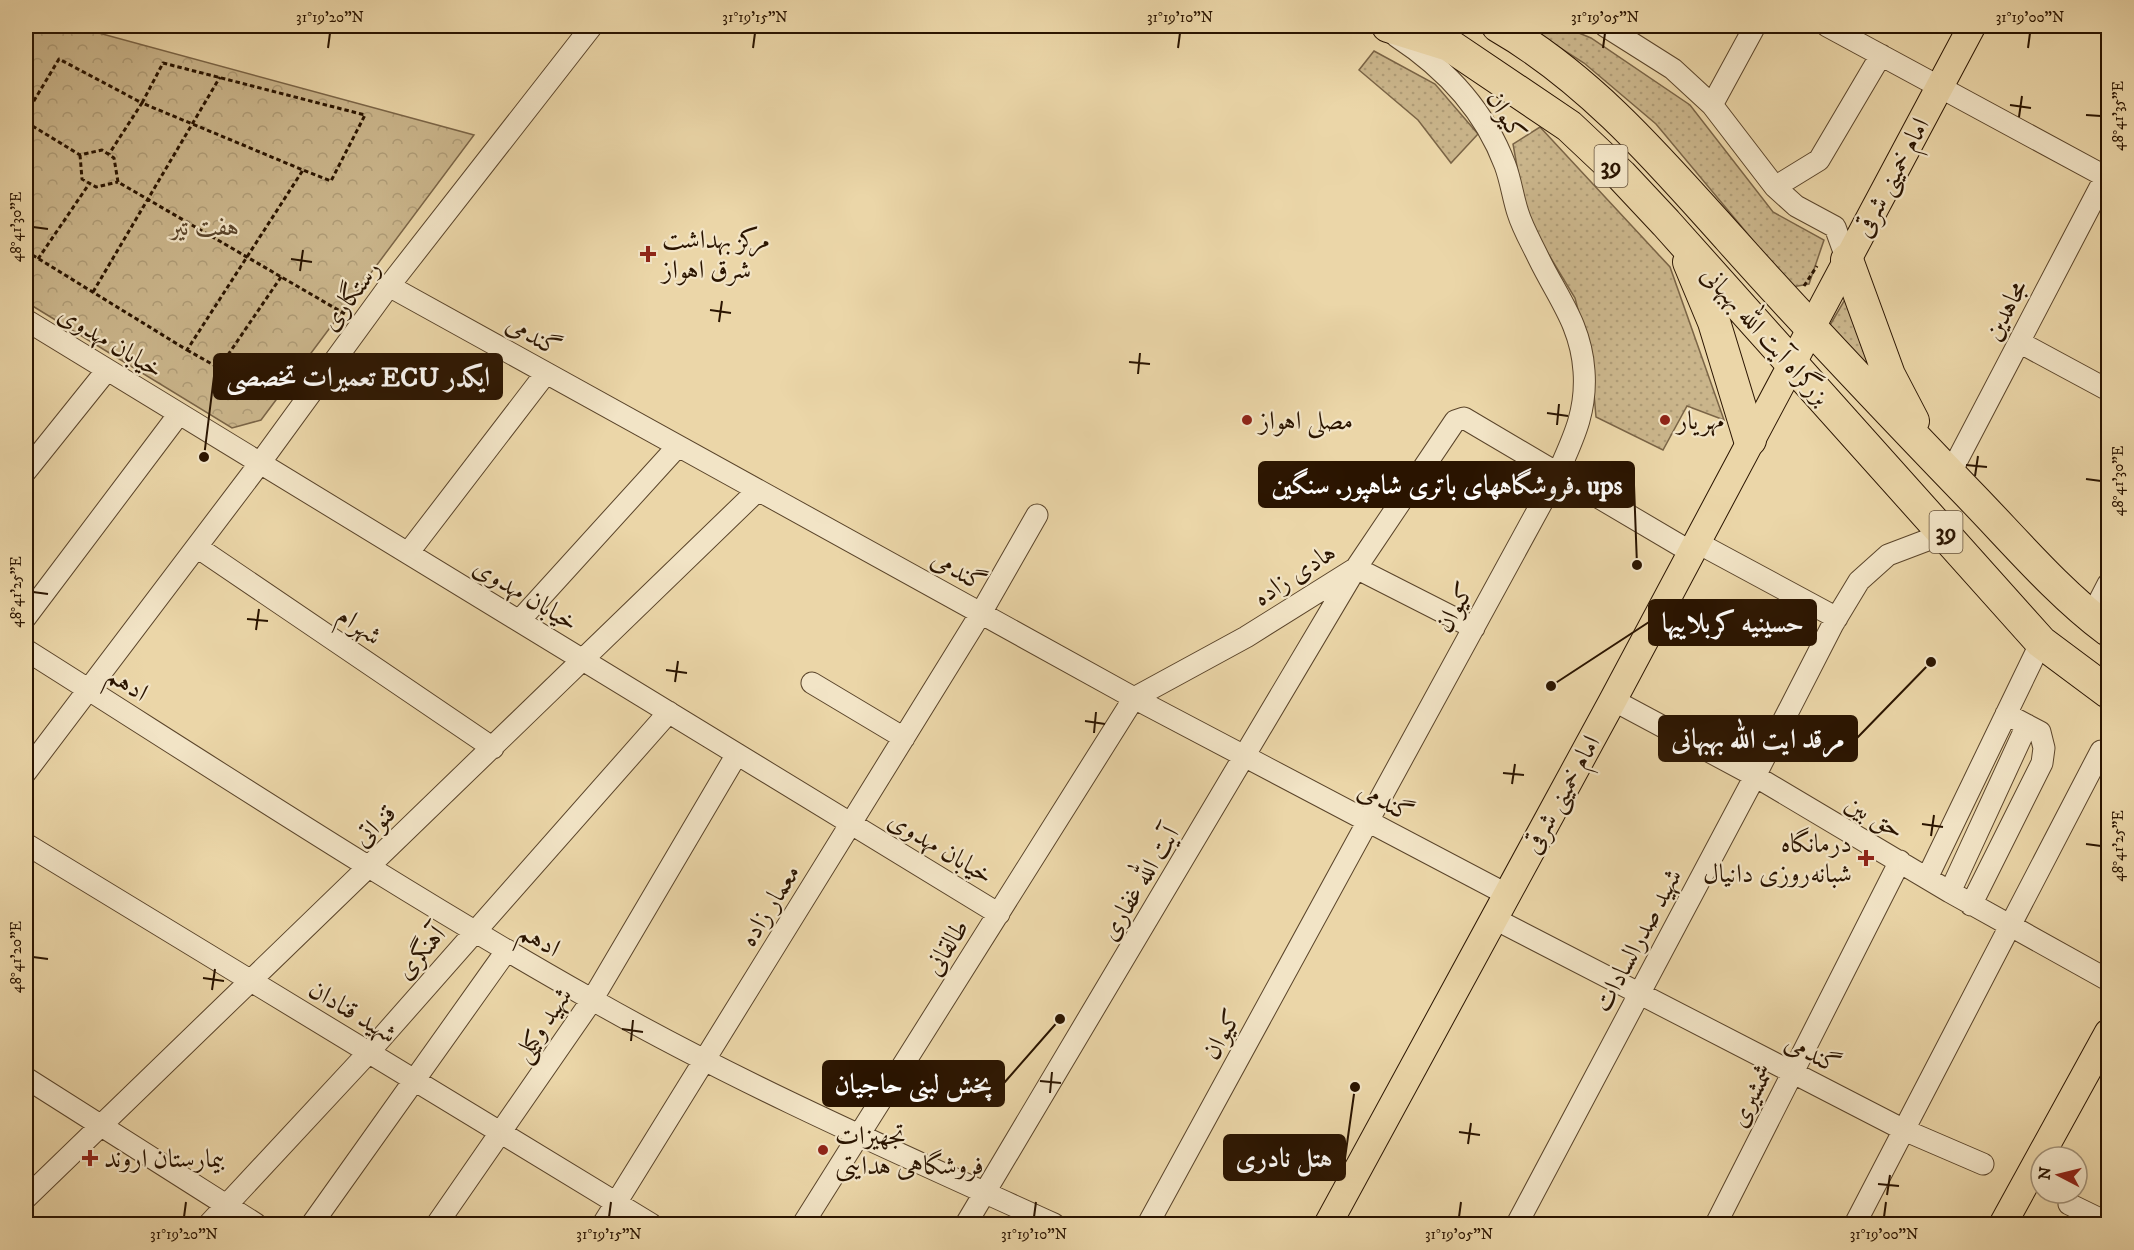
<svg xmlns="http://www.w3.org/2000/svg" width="2134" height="1250" viewBox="0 0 2134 1250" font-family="'IM FELL DW Pica',Amiri,serif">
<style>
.grass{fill:url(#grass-dots);stroke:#7a6446;stroke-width:1.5}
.park{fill:url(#park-crowns);stroke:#7a6446;stroke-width:1.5}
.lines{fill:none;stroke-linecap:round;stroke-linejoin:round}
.minor-casing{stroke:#5a442a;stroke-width:23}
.major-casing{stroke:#2a1400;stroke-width:29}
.highway-casing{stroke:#2a1400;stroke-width:34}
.path{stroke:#2a1400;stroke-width:3;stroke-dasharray:4.5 3;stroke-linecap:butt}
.minor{stroke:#f2e4c6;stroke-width:21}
.major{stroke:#ebd6a8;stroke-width:27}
.highway{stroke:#ebd6a8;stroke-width:32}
.ticks{fill:none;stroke:#2a1400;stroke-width:2}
.poi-dot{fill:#8f2418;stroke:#f2e4c6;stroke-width:2}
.labels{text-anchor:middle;stroke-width:4.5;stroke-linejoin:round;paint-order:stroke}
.shield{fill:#f2e4c6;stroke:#66523b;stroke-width:1.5}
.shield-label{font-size:24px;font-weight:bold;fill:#2a1400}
.street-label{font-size:26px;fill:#2a1400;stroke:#f2e4c6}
.park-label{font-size:26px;font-style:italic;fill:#5a442a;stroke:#f2e4c6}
.poi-label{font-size:26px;fill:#2a1400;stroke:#f2e4c6;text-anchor:start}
.leader{fill:none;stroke:#2a1400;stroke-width:2}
.callout-dot{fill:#2a1400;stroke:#f2e4c6;stroke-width:2}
.callout{fill:#2a1400;stroke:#2a1400;stroke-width:2}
.callout-label{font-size:27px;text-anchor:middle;font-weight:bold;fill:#fff}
.neatline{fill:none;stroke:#2a1400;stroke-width:2}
.ticks-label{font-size:15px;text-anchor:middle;fill:#2a1400}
</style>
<defs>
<pattern id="grass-dots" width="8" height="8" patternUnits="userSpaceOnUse" patternTransform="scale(1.5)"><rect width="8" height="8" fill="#cab58b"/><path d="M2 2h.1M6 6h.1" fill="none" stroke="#ae9b76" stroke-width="1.8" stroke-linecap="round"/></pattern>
<pattern id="park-crowns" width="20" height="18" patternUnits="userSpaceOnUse" patternTransform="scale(1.5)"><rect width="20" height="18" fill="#cab58b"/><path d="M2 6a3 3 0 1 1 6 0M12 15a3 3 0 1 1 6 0" fill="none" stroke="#ae9b76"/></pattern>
</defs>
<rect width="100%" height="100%" fill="#ebd6a8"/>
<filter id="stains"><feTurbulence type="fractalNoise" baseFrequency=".00333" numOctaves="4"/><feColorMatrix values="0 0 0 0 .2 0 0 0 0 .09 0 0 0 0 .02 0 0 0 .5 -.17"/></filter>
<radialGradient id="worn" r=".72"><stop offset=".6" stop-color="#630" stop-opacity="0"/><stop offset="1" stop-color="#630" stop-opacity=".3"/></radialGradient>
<path class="grass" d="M1526 26H1562L1591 38 1690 105 1773 212 1824 240 1809 284 1792 287 1656 124 1584 63Z
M1374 51 1435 84 1478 134 1451 163 1418 120 1359 70Z
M1540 127 1670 267 1724 420 1687 406 1663 450 1596 417 1591 359 1575 298 1526 217 1513 144Z
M1847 296 1874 376 1830 325Z"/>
<path class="park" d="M26 26H73L474 135 261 420 232 428 26 302Z"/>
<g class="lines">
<g class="minor-casing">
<path id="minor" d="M1605 26 1673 69 1712 105 1775 187 1796 206 1835 227 1847 260
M1827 26 2108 178
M1712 105 1755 26
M1775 187 1819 160 1881 55
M389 286 1134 698 1506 894
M26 320 999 914
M2019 342 2108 390
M26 471 107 370
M1950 474 2108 172
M1696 542 1837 618
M197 547 493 748
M408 553 546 373
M1356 568 1474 628
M26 617 179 414
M2091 617 2108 584
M519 621 678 446
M26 650C213 768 398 890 591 999 740 1084 898 1153 1054 1224
M812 683 904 738
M1613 700 1755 776 1950 892 2108 980
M26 772 260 463 389 286 592 26
M26 844 651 1224
M1927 878 2041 642
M1950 892 2027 725
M1971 905 2042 763 2044 748 2040 732 2006 714
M1493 918 1904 1130 1983 1164
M26 1078 256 1224
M26 1198 758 490
M2069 1204 2108 1223
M209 1224 369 1052 669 712
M312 1224 507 950
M437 1224 592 1000 737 754
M603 1224 981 613 1037 515
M803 1224 1134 698 1246 637 1353 570
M966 1224 1356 568 1455 421 1464 418 1691 552
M1148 1224 1557 475C1573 439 1587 412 1584 371 1581 325 1558 298 1539 259 1532 244 1523 229 1518 213 1513 198 1511 181 1505 165 1484 109 1445 68 1396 36
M1517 1224 1755 776 1833 624 1859 581 1888 555 1946 533
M1716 1224 1900 861
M1855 1224 2101 751"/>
</g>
<g class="major-casing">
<path id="major" d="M1328 1224 1613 700 1972 26
M2003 1224 2108 1033"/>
</g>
<g class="highway-casing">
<path id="highway" d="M1388 26 1449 45 1569 126 1621 175 1666 223 2041 642 2108 692
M1498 26C1590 79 1660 161 1730 239 1807 325 1886 408 1966 491 2012 538 2056 591 2108 630
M1847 260 1889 375 1913 421
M1689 262 1714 322 1750 440"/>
</g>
<path class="path" d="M26 114 59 59 142 103 109 154
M26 122 80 155 102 150 114 158 118 182 345 314
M80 155 82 179 96 187 118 182
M26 251 187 350 303 170 142 103 163 63 365 115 331 181 303 170
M38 259 89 184
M1804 286 1817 266
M93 292 220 77
M187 350 219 368 281 277"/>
<use href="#minor" class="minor"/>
<use href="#major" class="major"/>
<use href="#highway" class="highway"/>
</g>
<path class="ticks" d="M328 48 330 33M753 48 755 33M1178 48 1180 33M1603 48 1605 33M2028 48 2030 33M2010 105 2031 108M2086 115 2101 116M2019 117 2022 96M33 227 48 229M291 259 312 262M300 271 303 250M710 310 731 313M719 322 722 301M1129 362 1150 364M1138 374 1140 353M1547 413 1568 416M1557 425 1559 404M1966 465 1987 467M1975 476 1978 456M2086 479 2101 481M33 592 48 594M247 619 268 621M256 630 259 609M666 670 687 673M675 682 678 661M1085 721 1105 724M1094 733 1096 712M1503 773 1524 775M1512 784 1515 764M1922 824 1943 827M1931 836 1934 815M2086 844 2101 846M33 957 48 959M203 978 224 981M212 990 215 969M622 1029 643 1032M631 1041 633 1020M1040 1081 1061 1083M1050 1093 1052 1072M1459 1132 1480 1135M1468 1144 1471 1123M1878 1184 1899 1186M1887 1195 1890 1175M184 1217 186 1202M609 1217 611 1202M1034 1217 1036 1202M1459 1217 1461 1202M1884 1217 1886 1202"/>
<g class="poi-dot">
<path d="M645 245h6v6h6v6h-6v6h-6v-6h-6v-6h6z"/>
<circle cx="1247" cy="420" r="6"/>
<circle cx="1665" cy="420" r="6"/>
<path d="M1863 849h6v6h6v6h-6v6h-6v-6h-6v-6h6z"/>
<circle cx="823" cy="1150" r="6"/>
<path d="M87 1149h6v6h6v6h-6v6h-6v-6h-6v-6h6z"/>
</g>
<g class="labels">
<g class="shield">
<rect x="1594.5" y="145" width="33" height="42" rx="4.5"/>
<rect x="1929.5" y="511" width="33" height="42" rx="4.5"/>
</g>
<g class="shield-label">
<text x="1611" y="174">39</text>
<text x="1946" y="540">39</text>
</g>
<g class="street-label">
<text transform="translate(1507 115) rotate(59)" y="9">کیوان</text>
<text transform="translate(1891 177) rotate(-62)" y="9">امام خمینی شرقی</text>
<text transform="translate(350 295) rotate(-53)" y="9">رستگاری</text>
<text transform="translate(2005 310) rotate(-62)" y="9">مجاهدین</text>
<text transform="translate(534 335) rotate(29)" y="9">گندمی</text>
<text transform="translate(1766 335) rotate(48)" y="9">بزرگراه آیت الله بهبهانی</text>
<text transform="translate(111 341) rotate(31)" y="9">خیابان مهدوی</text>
<text transform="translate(959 570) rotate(29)" y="9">گندمی</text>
<text transform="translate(1294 574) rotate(-33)" y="9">هادی زاده</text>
<text transform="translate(526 594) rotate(31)" y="9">خیابان مهدوی</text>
<text transform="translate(1454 607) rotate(-61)" y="9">کیوان</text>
<text transform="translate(360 625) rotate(34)" y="9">شهرام</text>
<text transform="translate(128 683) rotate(32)" y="9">ادهم</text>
<text transform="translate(1561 794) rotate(-61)" y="9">امام خمینی شرقی</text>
<text transform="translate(1386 801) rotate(28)" y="9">گندمی</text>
<text transform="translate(1875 816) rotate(30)" y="9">حق بین</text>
<text transform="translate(374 825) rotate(-44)" y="9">قنواتی</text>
<text transform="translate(941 847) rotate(31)" y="9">خیابان مهدوی</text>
<text transform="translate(1139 883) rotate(-59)" y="9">آیت الله غفاری</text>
<text transform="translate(769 905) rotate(-58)" y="9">معمار زاده</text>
<text transform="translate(540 939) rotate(30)" y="9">ادهم</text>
<text transform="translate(1637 940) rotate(-62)" y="9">شهید صدرالسادات</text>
<text transform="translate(946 947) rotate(-58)" y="9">طالقانی</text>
<text transform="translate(420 952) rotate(-49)" y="9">آهنگری</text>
<text transform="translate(353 1011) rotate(31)" y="9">شهید قنادان</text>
<text transform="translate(542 1024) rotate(-56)" y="9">شهید وکیلی</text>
<text transform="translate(1221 1034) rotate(-61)" y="9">کیوان</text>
<text transform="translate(1813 1053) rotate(27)" y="9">گندمی</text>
<text transform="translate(1751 1095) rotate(-63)" y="9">شمشیری</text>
</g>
<g class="park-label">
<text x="205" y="235">هفت تیر</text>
</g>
<g class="poi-label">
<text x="662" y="248">مرکز بهداشت<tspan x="662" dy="30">شرق اهواز</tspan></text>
<text x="1259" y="429">مصلی اهواز</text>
<text x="1677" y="429">مهریار</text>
<text x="1852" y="852" text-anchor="end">درمانگاه<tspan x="1852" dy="30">شبانه‌روزی دانیال</tspan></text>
<text x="835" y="1144">تجهیزات<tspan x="835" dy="30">فروشگاهی هدایتی</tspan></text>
<text x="104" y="1167">بیمارستان اروند</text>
</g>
</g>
<path class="leader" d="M204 457L214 376M1637 565L1634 485M1551 686L1649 622M1931 662L1857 738M1060 1019L1004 1083M1355 1087L1345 1158"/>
<g class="callout-dot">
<circle cx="204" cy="457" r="6"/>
<circle cx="1637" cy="565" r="6"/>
<circle cx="1551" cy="686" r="6"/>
<circle cx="1931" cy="662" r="6"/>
<circle cx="1060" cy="1019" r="6"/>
<circle cx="1355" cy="1087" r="6"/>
</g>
<g class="callout">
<rect x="214" y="354" width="288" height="45" rx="6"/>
<rect x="1259" y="462" width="375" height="45" rx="6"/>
<rect x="1649" y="600" width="167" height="45" rx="6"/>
<rect x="1659" y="716" width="198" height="45" rx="6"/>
<rect x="823" y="1061" width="181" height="45" rx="6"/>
<rect x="1224" y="1135" width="121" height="45" rx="6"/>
</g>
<g class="callout-label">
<text x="358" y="386">تعمیرات تخصصی ECU ایکدر</text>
<text x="1447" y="494">فروشگاههای باتری شاهپور. سنگین. ups</text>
<text x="1733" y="632">حسینیه کربلاییها</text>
<text x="1758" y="748">مرقد ایت الله بهبهانی</text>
<text x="913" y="1093">پخش لبنی حاجیان</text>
<text x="1284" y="1167">هتل نادری</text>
</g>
<rect width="2134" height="1250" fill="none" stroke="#ebd6a8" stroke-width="66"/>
<g transform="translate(2059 1175) rotate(277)"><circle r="28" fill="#f2e4c6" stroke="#a29177" stroke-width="1.5"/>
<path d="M0-4.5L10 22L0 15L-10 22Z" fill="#8f2418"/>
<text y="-9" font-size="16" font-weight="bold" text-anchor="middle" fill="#2a1400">N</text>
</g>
<rect x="33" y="33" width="2068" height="1184" class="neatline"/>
<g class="ticks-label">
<text x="330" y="22">31°19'20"N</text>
<text x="755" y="22">31°19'15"N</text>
<text x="1180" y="22">31°19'10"N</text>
<text x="1605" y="22">31°19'05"N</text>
<text x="2030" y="22">31°19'00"N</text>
<text transform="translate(2118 116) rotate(-90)" y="5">48°41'35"E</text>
<text transform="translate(16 227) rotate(-90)" y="5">48°41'30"E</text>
<text transform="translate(2118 481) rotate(-90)" y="5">48°41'30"E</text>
<text transform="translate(16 592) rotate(-90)" y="5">48°41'25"E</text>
<text transform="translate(2118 846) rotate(-90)" y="5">48°41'25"E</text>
<text transform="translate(16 957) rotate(-90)" y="5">48°41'20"E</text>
<text x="184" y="1239">31°19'20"N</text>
<text x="609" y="1239">31°19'15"N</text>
<text x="1034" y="1239">31°19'10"N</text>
<text x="1459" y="1239">31°19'05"N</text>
<text x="1884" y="1239">31°19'00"N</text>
</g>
<rect width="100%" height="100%" filter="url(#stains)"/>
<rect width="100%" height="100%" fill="url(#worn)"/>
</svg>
